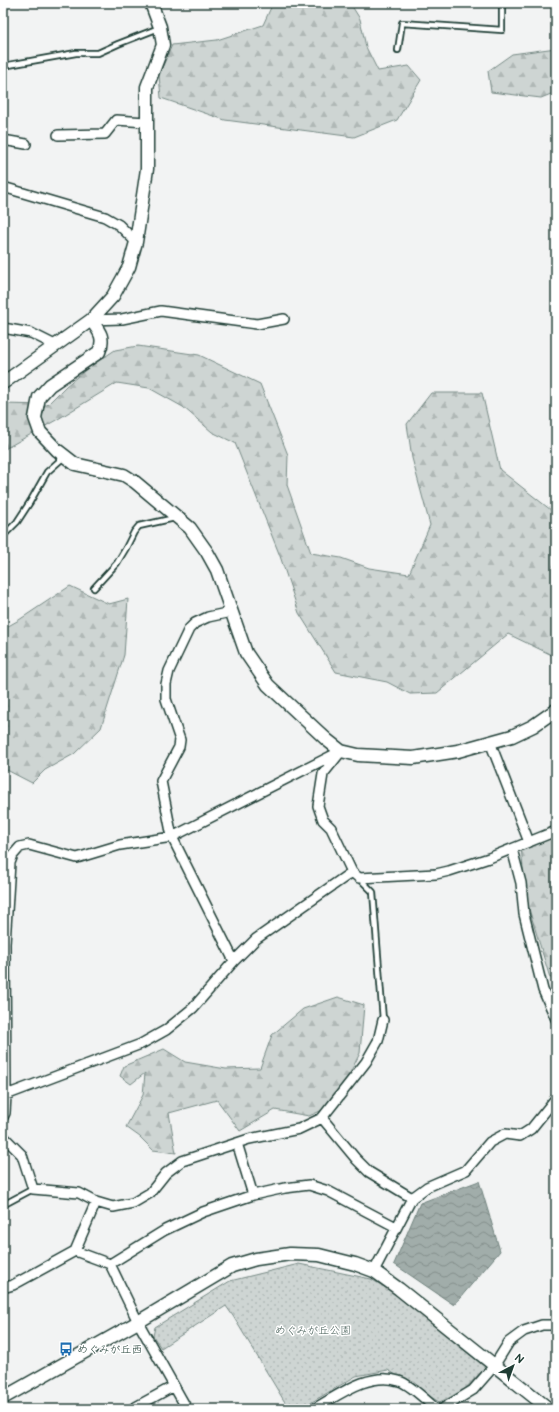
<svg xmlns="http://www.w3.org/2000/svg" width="559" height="1412" viewBox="0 0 559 1412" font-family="'Balsamiq Sans','Klee One',sans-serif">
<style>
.green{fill:url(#green-dots);stroke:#768984}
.forest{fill:url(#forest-firs);stroke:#768984}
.water{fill:url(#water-waves);stroke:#6d807b}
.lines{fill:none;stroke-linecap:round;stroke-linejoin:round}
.service-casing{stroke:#1f3d34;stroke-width:8}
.minor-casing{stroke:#1f3d34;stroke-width:12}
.tertiary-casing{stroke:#1f3d34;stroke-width:15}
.service{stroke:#fff;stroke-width:4.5}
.minor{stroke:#fff;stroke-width:9}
.tertiary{stroke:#fff;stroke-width:12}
.labels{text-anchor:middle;stroke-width:3;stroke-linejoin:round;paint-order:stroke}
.park-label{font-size:11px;fill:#425b54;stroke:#fff}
.poi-label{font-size:11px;fill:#1f3d34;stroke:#fff;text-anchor:start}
</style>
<defs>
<pattern id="green-dots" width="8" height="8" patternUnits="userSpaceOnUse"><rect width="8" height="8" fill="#ced5d3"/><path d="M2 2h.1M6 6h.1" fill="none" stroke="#b0b8b6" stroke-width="1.8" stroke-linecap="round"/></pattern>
<pattern id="forest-firs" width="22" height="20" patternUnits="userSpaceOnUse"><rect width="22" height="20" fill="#ced5d3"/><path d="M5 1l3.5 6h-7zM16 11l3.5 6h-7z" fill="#b0b8b6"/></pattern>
<pattern id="water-waves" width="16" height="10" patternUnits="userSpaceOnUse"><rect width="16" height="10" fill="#a1adaa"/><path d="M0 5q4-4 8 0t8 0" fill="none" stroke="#838e8b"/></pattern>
</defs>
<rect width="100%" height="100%" fill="#f2f3f3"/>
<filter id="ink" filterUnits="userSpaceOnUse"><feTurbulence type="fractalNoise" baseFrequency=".025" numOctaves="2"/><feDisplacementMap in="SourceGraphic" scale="8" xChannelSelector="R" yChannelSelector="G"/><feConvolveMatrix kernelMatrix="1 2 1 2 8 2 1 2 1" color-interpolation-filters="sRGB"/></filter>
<g filter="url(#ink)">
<path class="green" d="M299 1264 371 1279 398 1295 486 1367 460 1394 439 1402 388 1370 356 1376 300 1409H289L233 1316 226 1306 161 1348 153 1336 155 1327 230 1281Z"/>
<path class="forest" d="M273 3H350L360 19 366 47 378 71 409 66 421 80 397 120 354 137 225 120 161 98 159 75 172 45 217 40 263 25Z
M556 48V92L541 98 491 92 488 71 512 54Z
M138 346 199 355 260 384 288 455 287 485 311 553 341 558 369 568 409 574 430 525 412 458 407 424 431 393H482L500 470 556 514V657L508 634 437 693 410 694 387 682 336 672 299 613 280 556 235 443 212 432 183 407 149 388 117 383 58 419 3 450V404L47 405 66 386 88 368 115 350Z
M70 586 109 604 128 599 124 655 101 728 74 754 45 770 32 783 3 768V629L19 620Z
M556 833V977L550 978 526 899 521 847Z
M338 997 364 1005 360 1053 334 1105 309 1116 275 1110 240 1131 217 1100 169 1113 176 1153 153 1150 140 1137 126 1127 143 1095 145 1073 131 1084 120 1076 124 1066 164 1049 185 1062 226 1069 260 1068 272 1035 303 1009Z"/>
<path class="water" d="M479 1181 500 1251 454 1305 394 1264 420 1203Z"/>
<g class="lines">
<g class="service-casing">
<path id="service" d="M398 50 402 23 502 30V3
M3 66 76 53H98L118 44 159 28
M3 536 17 522 30 502 47 472 65 456
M94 588 117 563 126 548 134 532 139 526 175 518
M359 878 373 892 383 1020
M3 1205 33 1189"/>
</g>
<g class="minor-casing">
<path id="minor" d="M58 135 105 134 116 120 146 122
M3 140 26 144
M3 187 105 217 119 225 136 242
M91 320 122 319 161 311 257 324 284 319
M3 328 31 333 55 345
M231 612 208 617 195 623 189 629 169 671 166 684V699L180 740 179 747 161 781 172 837 234 961
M490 742 529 842
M339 754 323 774 318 806 323 820 331 828 352 872 359 878 436 874 449 871 489 858 556 831
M512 849 521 883 524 914 543 990 556 1019
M6 1095 141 1044 166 1030 193 1008 234 961 256 939 352 872
M3 1117 5 1113 6 1095 5 944 10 863 13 855 20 847 29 845 77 858 120 845 172 837 341 751
M322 1118 366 1062 378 1041 383 1020
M3 1136 22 1155 33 1189 79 1193 96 1202 113 1207 133 1203 150 1193 166 1173 182 1161 249 1139 299 1129 322 1118 356 1159 369 1172 412 1198
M237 1143 253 1195
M75 1251 110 1264 138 1322 187 1409
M110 1264 165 1230 203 1212 253 1195 285 1188 309 1185 328 1191 396 1227
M374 1271 412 1198 427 1187 466 1170 490 1142 505 1134 520 1136 531 1129 556 1098
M3 1288 13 1285 75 1251 96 1202
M132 1409 174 1386
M314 1409C339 1395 369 1371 399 1381 410 1384 428 1402 436 1409
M442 1409 473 1390 494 1366 509 1342 524 1331 542 1325H556"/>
</g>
<g class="tertiary-casing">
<path id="tertiary" d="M91 320C100 332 105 338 99 352L50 385 39 397 35 418 40 432 57 450 75 464 124 475 135 482 190 528 207 552 217 570 246 653 268 685 327 740 341 751 358 755 413 758 458 751 512 736 533 726 556 710
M3 383 91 320 113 296 129 267 136 242 147 169V87L163 45 160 27 151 3
M3 1398 138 1322 232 1266 256 1259 290 1254 319 1255 355 1264 374 1271 399 1289 549 1409"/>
</g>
<use href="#service" class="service"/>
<use href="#minor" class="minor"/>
<use href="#tertiary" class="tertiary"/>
</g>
</g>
<defs>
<g id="bus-bare" transform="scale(1.08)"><path d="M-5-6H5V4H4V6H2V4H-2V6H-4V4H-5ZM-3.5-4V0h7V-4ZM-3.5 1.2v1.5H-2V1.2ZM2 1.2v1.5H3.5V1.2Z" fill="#1f6fb2" stroke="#fff" stroke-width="2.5" paint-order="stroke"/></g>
</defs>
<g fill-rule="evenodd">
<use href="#bus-bare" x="66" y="1349"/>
</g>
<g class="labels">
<g class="park-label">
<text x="313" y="1334">めぐみが丘公園</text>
</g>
<g class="poi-label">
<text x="77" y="1353">めぐみが丘西</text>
</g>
</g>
<rect width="559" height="1412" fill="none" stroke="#fff" stroke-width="16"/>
<rect x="8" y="8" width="543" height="1396" fill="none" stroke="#1f3d34" stroke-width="1.5" filter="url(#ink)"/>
<g transform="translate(513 1366) rotate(41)" stroke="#ffffff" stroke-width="3" paint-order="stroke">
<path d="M0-3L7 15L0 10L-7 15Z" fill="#1f3d34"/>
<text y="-6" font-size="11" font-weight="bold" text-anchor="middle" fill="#1f3d34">N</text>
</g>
</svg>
